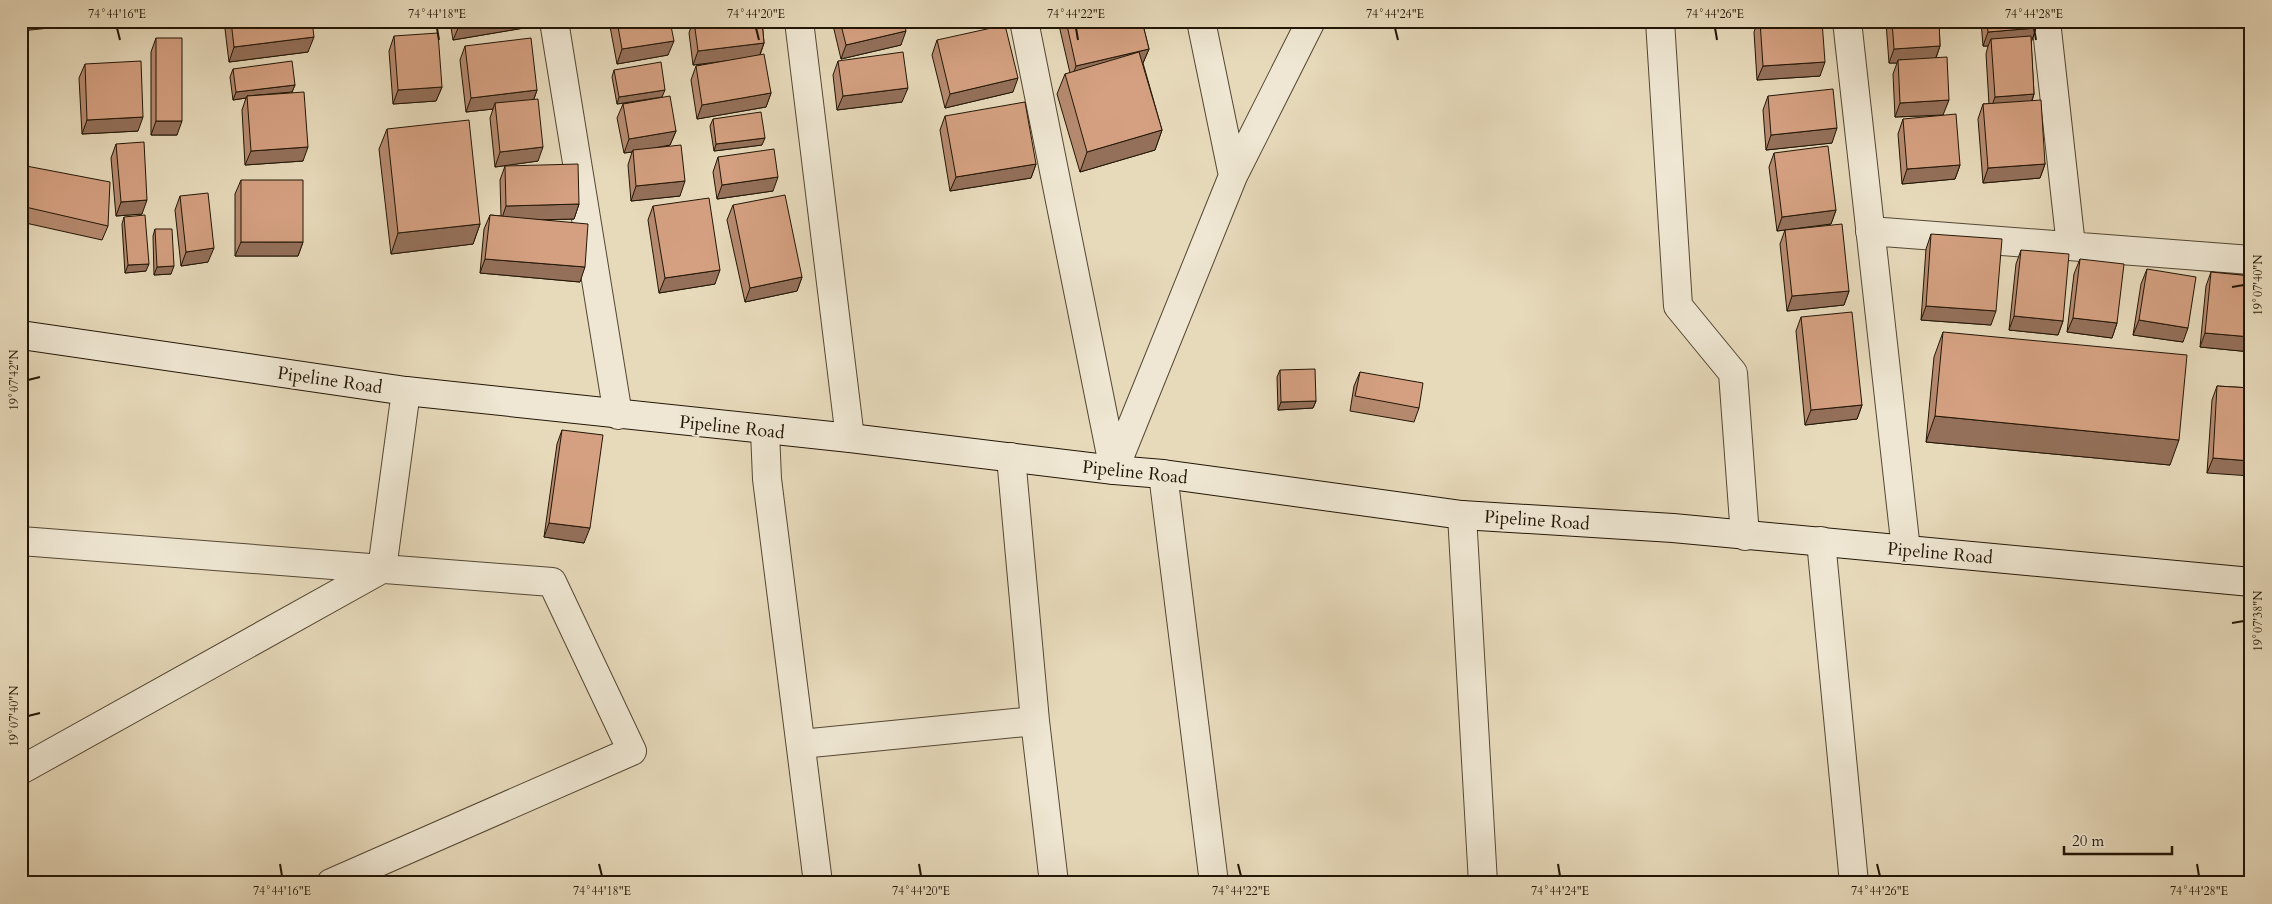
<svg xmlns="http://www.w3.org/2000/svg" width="2272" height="904" viewBox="0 0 2272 904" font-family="Cardo,serif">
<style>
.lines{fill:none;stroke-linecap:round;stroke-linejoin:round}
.minor-casing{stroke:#534733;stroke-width:30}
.secondary-casing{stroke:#221606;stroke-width:30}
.minor{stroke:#efe7d3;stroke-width:28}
.secondary{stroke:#efe7d3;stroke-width:28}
.wall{fill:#b68a6f;stroke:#221606}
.shaded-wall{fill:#94705a;stroke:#221606}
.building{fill:#d4a081;stroke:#221606}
.ticks{fill:none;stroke:#221606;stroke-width:2}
.labels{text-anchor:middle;stroke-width:4;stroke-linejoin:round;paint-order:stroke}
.street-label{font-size:18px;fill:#221606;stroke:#efe7d3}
.neatline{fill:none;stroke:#221606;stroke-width:2}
.ticks-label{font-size:12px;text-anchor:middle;fill:#221606}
</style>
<rect width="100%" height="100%" fill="#e7dabb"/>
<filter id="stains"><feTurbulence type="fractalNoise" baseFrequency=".004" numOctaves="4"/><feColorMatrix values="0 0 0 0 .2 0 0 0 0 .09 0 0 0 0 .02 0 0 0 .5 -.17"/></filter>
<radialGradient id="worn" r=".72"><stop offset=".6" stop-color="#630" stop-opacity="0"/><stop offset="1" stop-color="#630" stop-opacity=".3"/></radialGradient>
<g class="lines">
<g class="minor-casing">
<path id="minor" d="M554 21 618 415
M799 21 850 438
M1024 21 1114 470
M1201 21 1233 176
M1660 21 1678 306 1733 373 1745 536
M1847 21 1906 550
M2046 21 2071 246
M1870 231 2251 260
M765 431 767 479 818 883
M1011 457 1035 721 1054 883
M1114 470 1233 176 1311 21
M1163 474 1214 883
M1462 515 1483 883
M21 541 552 582 632 751 331 883
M1821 541 1854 883
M801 744 1035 721
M21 770 382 569 406 391"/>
</g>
<g class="secondary-casing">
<path id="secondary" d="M21 335 406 391 850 438 1114 470 1163 474 1462 515 1673 528 2251 582"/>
</g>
<use href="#minor" class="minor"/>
<use href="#secondary" class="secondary"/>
</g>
<path class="wall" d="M228 21H312L308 52 229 62 225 29Z
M373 21H426V23L374 28Z
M450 21H526L524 28 453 40Z
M609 21H670L668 55 617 64Z
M693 21H762L764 43 760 55 771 93 766 107 697 119 691 80 696 66 714 63 693 65 689 33Z
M832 21H904L901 45 841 59Z
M1058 21H1142L1149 49 1143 63 1162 130 1155 150 1080 172 1057 94 1065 74 1070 73Z
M1758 21H1822L1820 76 1757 80 1754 32Z
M1887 21H1939L1940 46 1936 58 1943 115 1895 117 1893 74 1897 63H1889L1886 23Z
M1981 21H2035L2036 28 2031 42 2034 94 2032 101 2045 164 2040 178 1983 183 1978 119 1983 104H1989L1986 54 1988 46H1983Z
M394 36 442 87 436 101 393 104 389 51Z
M156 38 177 135H151V52Z
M937 40 1013 92 945 108 932 55Z
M465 46 537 90 534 99 538 161 495 167 490 118 493 109 466 112 460 60Z
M838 61 902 102 837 110 833 75Z
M85 64 138 131 82 134 79 78Z
M233 69 295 85 292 92 303 161 245 165 242 110 246 98 233 100 230 77Z
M614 70 662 97 676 131 670 145 656 148 680 196 631 201 628 165 632 152 624 153 617 118 623 104 648 100 617 104 612 77Z
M1768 96 1832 143 1766 150 1763 110Z
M945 116 1036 164 1031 178 950 191 940 130Z
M713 119 762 145 714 151 710 126Z
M1903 119 1960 165 1955 179 1902 184 1898 134Z
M387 129 480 224 473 244 391 254 379 149Z
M116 144 142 214 116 216 111 158Z
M1774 153 1836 210 1831 224 1777 231 1769 167Z
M718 157 773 191 717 199 713 172Z
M21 165 108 226 102 240 21 222Z
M505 166 579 204 574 219 541 220 580 282 480 273 484 229 490 215 501 216 500 180Z
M241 180 303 242 298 256H235V194Z
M180 196 208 262 181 266 175 210Z
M733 205 802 277 797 291 745 302 727 220Z
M653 206 715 284 659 293 648 220Z
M124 217 146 271 125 273 122 224Z
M155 229 171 274 154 275 153 236Z
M1785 230 1849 291 1844 305 1787 311 1780 244Z
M1931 234 1991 325 1921 320 1926 249Z
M2021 250 2063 321 2058 335 2009 330 2016 264Z
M2080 259 2117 323 2112 338 2067 332 2074 274Z
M2147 269 2183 342 2133 335 2141 284Z
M2211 272 2251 276V352L2200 347 2206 286Z
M1801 317 1862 405 1857 419 1805 425 1796 331Z
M1943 332 2170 465 1926 442 1934 357Z
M1280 370 1316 401 1313 408 1278 410 1277 377Z
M1360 372 1419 408 1414 422 1350 411 1354 386Z
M2217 386 2251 388 2207 473 2212 400Z
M562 430 584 543 544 537 557 444Z"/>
<path class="shaded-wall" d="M21 21H116L21 31Z
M376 21H426V23L374 28Z
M484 21H526L524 28 453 40 459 26Z
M2036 28 2031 43 1991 39 1988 46H1983L1988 32Z
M906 31 901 45 841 59 846 45Z
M314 37 308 52 229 62 234 47Z
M674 41 668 55 617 64 622 49Z
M764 43 759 57 693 65 698 51Z
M1940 46 1935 60H1898L1897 63H1889L1894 49Z
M1149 49 1143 63 1071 80 1076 66Z
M1825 62 1820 76 1757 80 1763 66Z
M1018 78 1013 92 945 108 950 94Z
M295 85 292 92 247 96 246 98 233 100 236 92Z
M442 87 436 101 393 104 398 90Z
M908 88 902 102 837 110 843 96Z
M537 90 532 104 495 103 493 109 466 112 471 98Z
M665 90 662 97 617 104 619 97Z
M771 93 766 107 697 119 702 105Z
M2034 94 2029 108 1990 111 1995 97Z
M1949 100 1943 115 1895 117 1900 103Z
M143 117 138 131 82 134 87 120Z
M156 121H182L177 135H151Z
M1837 128 1832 143 1766 150 1771 135Z
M1162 130 1155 150 1080 172 1087 152Z
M676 131 670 145 633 152V150L632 152 624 153 629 139Z
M765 138 762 145 714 151 716 144Z
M308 147 303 161 245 165 251 151Z
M543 147 538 161 495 167 500 152Z
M1036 164 1031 178 950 191 956 177Z
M2045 164 2040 178 1983 183 1988 168Z
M1960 165 1955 179 1902 184 1907 169Z
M778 177 773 191 717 199 722 185Z
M685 181 680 196 631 201 636 186Z
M147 200 142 214 116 216 121 202Z
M579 204 574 219 501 221 506 206Z
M1836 210 1831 224 1777 231 1782 217Z
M480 224 473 244 391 254 398 233Z
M241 242H303L298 256H235Z
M214 248 208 262 181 266 186 252Z
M485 259 585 267 580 282 480 273Z
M149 264 146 271 125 273 128 265Z
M174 266 171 274 154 275 157 267Z
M720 270 715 284 659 293 665 278Z
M802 277 797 291 745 302 750 288Z
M1849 291 1844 305 1787 311 1792 296Z
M1926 306 1996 311 1991 325 1921 320Z
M2014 316 2063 321 2058 335 2009 330Z
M2073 318 2117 323 2112 338 2067 332Z
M2139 320 2188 328 2183 342 2133 335Z
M2205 333 2251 337V352L2200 347Z
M1316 401 1313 408 1278 410 1281 402Z
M1862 405 1857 419 1805 425 1811 410Z
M1935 416 2179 440 2170 465 1926 442Z
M2213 458 2251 461V476L2207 473Z
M549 523 590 528 584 543 544 537Z"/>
<path class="building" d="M231 21H312L314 37 234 47Z
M458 21H484L459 26Z
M617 21H670L674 41 622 49Z
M694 21H762L764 43 698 51Z
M840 21H904L906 31 846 45Z
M1066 21H1142L1149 49 1076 66Z
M1760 21H1822L1825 62 1763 66Z
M1892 21H1939L1940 46 1894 49Z
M1987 21H2035L2036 28 1988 32Z
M1005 25 1018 78 950 94 937 40Z
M438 33 442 87 398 90 394 36Z
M2031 36 2034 94 1995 97 1991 39Z
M156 38H182V121H156Z
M531 38 537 90 471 98 465 46Z
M903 52 908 88 843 96 838 61Z
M1139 52 1162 130 1087 152 1065 74Z
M764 54 771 93 702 105 696 66Z
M1947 57 1949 100 1900 103 1898 60Z
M141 61 143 117 87 120 85 64Z
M292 61 295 85 236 92 233 69Z
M661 62 665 90 619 97 614 70Z
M1833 89 1837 128 1771 135 1768 96Z
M304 92 308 147 251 151 247 96Z
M670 96 676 131 629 139 623 104Z
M538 99 543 147 500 152 495 103Z
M2041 100 2045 164 1988 168 1983 104Z
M1025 102 1036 164 956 177 945 116Z
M761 112 765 138 716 144 713 119Z
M1956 114 1960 165 1907 169 1903 119Z
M469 120 480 224 398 233 387 129Z
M144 142 147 200 121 202 116 144Z
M681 145 685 181 636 186 633 150Z
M1828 146 1836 210 1782 217 1774 153Z
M774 149 778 177 722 185 718 157Z
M578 164 579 204 506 206 505 166Z
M21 165 110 182 108 226 21 206Z
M241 180H303V242H241Z
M208 193 214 248 186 252 180 196Z
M785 195 802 277 750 288 733 205Z
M709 198 720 270 665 278 653 206Z
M145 215 149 264 128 265 124 217Z
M490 215 588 224 585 267 485 259Z
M1842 224 1849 291 1792 296 1785 230Z
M155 229H172L174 266 157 267Z
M1931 234 2002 239 1996 311 1926 306Z
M2021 250 2069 254 2063 321 2014 316Z
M2080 259 2124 264 2117 323 2073 318Z
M2147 269 2196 277 2188 328 2139 320Z
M2211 272 2251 276V337L2205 333Z
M1852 312 1862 405 1811 410 1801 317Z
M1943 332 2187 355 2179 440 1935 416Z
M1315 369 1316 401 1281 402 1280 370Z
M1360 372 1423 383 1419 408 1355 396Z
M2217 386 2251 388V461L2213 458Z
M562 430 603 435 590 528 549 523Z"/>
<path class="ticks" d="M117 28 120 40M437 28 439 40M756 28 759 40M1076 28 1078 40M1395 28 1398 40M1715 28 1717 40M2034 28 2036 40M2232 287 2244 285M28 380 40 377M2232 623 2244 621M28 716 40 713M280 864 282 876M599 864 602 876M919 864 921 876M1238 864 1241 876M1558 864 1560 876M1877 864 1880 876M2197 864 2199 876"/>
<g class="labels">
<g class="street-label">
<text transform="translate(330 380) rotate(8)" y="6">Pipeline Road</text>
<text transform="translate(732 427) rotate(6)" y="6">Pipeline Road</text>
<text transform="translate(1135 472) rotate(6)" y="6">Pipeline Road</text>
<text transform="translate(1537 520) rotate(4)" y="6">Pipeline Road</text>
<text transform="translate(1940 553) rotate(5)" y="6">Pipeline Road</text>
</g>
</g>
<rect width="2272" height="904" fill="none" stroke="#e7dabb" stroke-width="55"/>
<path d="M2064 846v8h108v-8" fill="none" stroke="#221606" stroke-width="2.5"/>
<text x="2072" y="846" font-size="15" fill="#221606" stroke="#efe7d3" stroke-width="4" paint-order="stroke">20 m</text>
<rect x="28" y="28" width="2216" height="848" class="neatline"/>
<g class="ticks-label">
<text x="117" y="18">74°44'16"E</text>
<text x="437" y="18">74°44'18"E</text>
<text x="756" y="18">74°44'20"E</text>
<text x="1076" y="18">74°44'22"E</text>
<text x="1395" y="18">74°44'24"E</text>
<text x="1715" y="18">74°44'26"E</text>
<text x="2034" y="18">74°44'28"E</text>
<text transform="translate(2258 285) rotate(-90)" y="4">19°07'40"N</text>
<text transform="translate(14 380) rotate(-90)" y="4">19°07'42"N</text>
<text transform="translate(2258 621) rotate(-90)" y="4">19°07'38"N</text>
<text transform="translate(14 716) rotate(-90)" y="4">19°07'40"N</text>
<text x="282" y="895">74°44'16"E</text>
<text x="602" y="895">74°44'18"E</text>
<text x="921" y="895">74°44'20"E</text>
<text x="1241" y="895">74°44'22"E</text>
<text x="1560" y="895">74°44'24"E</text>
<text x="1880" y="895">74°44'26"E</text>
<text x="2199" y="895">74°44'28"E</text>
</g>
<rect width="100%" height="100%" filter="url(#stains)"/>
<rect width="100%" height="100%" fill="url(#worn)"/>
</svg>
